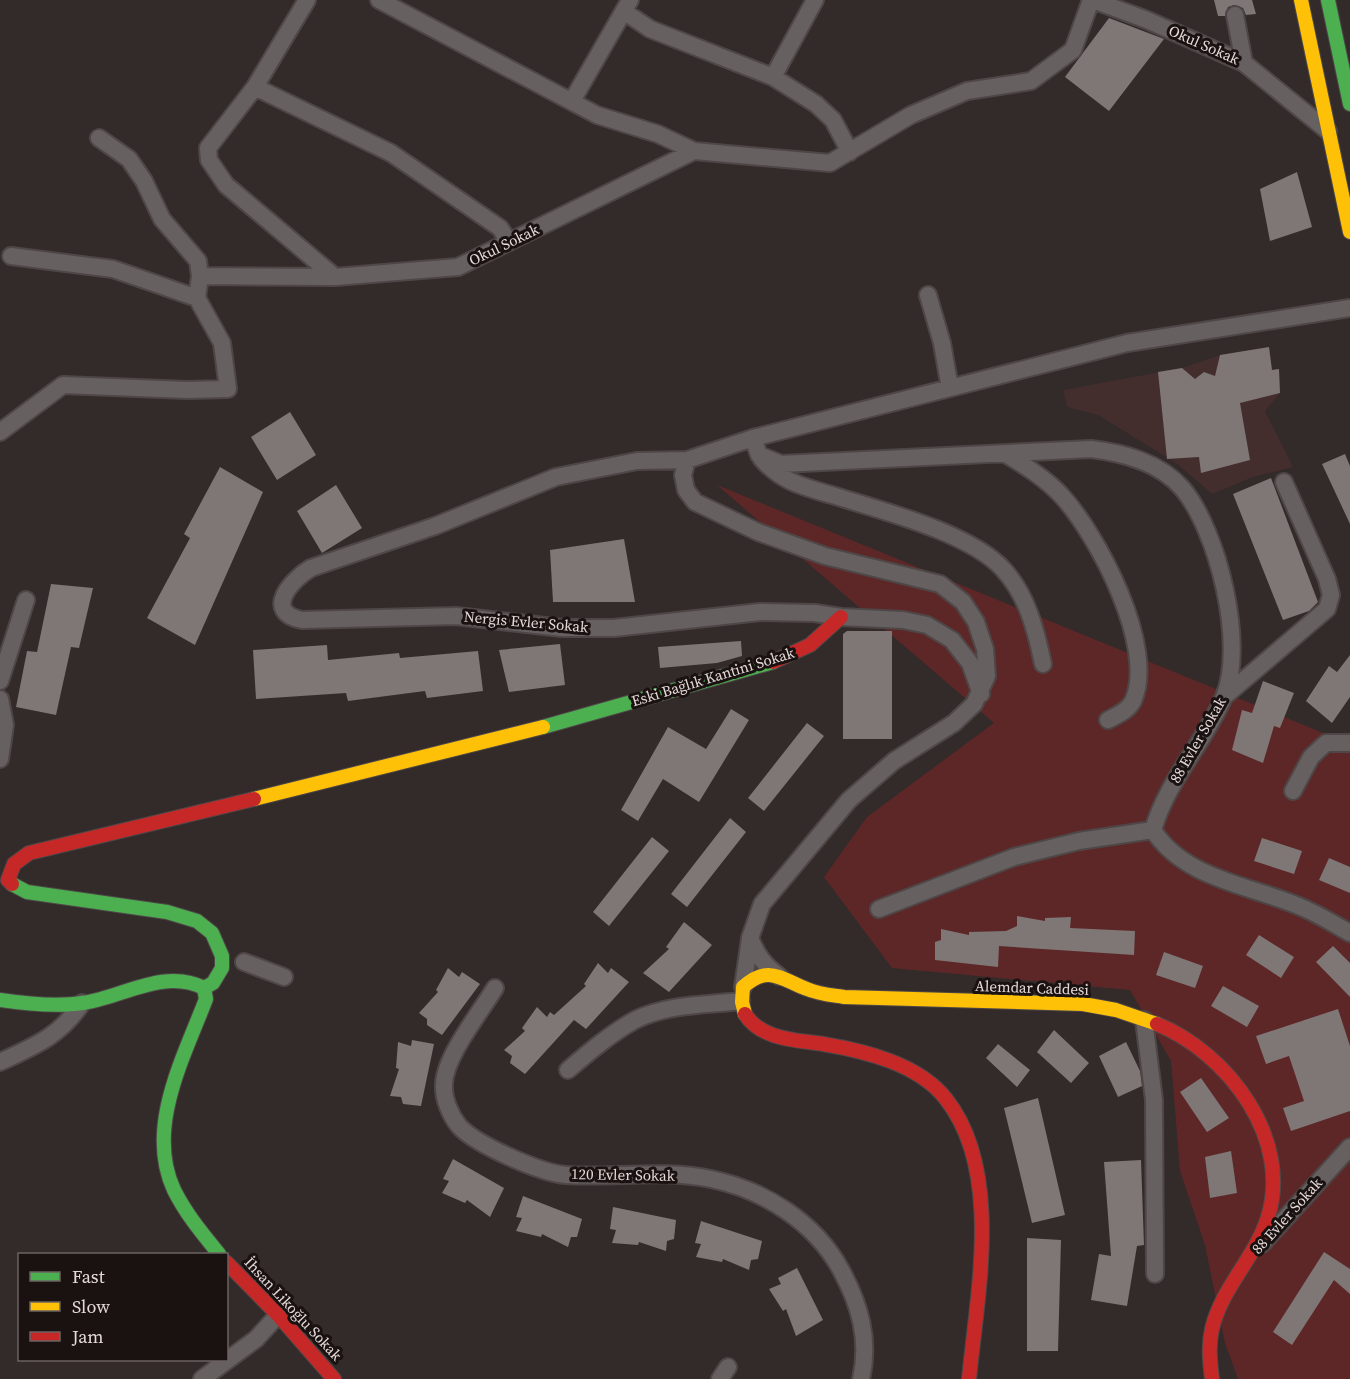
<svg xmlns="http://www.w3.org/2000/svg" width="1350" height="1379" viewBox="0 0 1350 1379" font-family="'Source Serif 4',serif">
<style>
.built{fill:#432d2d}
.green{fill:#5e2727}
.building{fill:#7f7676}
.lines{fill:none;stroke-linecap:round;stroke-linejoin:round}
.street-casing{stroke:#4f4747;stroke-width:20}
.fast-casing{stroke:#4f4747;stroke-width:16}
.slow-casing{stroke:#4f4747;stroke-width:16}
.jam-casing{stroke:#4f4747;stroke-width:16}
.street{stroke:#676060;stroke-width:16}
.fast{stroke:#4caf50;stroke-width:14}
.slow{stroke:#ffc107;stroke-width:14}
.jam{stroke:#c62828;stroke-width:14}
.labels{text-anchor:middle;stroke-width:6;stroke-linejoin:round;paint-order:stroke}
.street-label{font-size:15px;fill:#e5dad9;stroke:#191211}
</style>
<rect width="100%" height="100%" fill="#332a2a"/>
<path class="built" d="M1269 347 1272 369H1279L1280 393 1265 411 1293 467 1253 477 1212 494 1176 463 1098 415 1067 407 1063 390 1182 368 1220 355Z"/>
<path class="green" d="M717 485 1350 744V1379H1238L1225 1343 1205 1245 1180 1171 1171 1061 1130 990 892 968 824 877 867 817 994 723Z"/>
<path class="building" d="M1214 0H1252L1256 14 1246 15 1243 8 1234 5 1228 7 1225 16H1218Z
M1109 18 1164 39 1109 111 1065 77Z
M1297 172 1312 227 1270 241 1260 189Z
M1269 347 1272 370 1279 369 1280 393 1240 403 1250 460 1201 473 1199 457 1167 459 1158 372 1182 368 1195 379 1204 372 1215 376 1220 355Z
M290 412 316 455 277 480 251 437Z
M1345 454 1350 466V524L1322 464Z
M220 467 263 492 195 645 147 618 190 538 184 534Z
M1271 478 1318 602 1309 611 1283 620 1233 494Z
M336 485 362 528 322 553 297 511Z
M624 539 635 602H553L550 550Z
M51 584 93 588 79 648 71 647 56 715 16 707 27 651 37 652Z
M847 631H892V739H843V634Z
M741 641 742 656 717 663 660 668 658 647Z
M560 644 565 685 509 692 499 650Z
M327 645 328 660 399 653 400 658 478 651 483 691 427 698 425 691 348 701 346 693 256 699 253 650Z
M1350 655V697L1332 723 1306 701 1329 666 1337 672Z
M1263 681 1294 693 1280 728 1274 726 1263 763 1232 750 1242 710 1252 713Z
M731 709 749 720 699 802 663 779 638 821 621 810 668 727 706 749Z
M807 723 824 736 764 811 748 798Z
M730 818 746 832 687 907 671 894Z
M652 837 669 851 609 926 593 912Z
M1262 838 1302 851 1294 874 1254 861Z
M1329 858 1350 867V893L1319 880Z
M1017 916 1045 921V918L1071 917 1070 928 1135 931 1134 955 999 946 998 967 935 960V942L941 940V929L969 935V932L1006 931 1017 926Z
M684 922 712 945 669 992 643 973 669 949 666 947Z
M1259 935 1294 957 1281 978 1246 955Z
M1333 946 1350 963V997L1316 962Z
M1164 952 1203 966 1195 988 1156 975Z
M598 963 608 973 611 968 629 982 586 1029 574 1020 525 1074 510 1063 512 1056 504 1050 525 1031 522 1028 537 1007 547 1017 550 1012 554 1015 586 986 584 984Z
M448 968 459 977 462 972 480 984 442 1035 427 1025V1019L419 1013 438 992 436 990Z
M1223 986 1259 1006 1247 1027 1211 1006Z
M1338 1009 1350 1046V1111L1291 1131 1283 1108 1304 1101 1289 1056 1266 1064 1256 1036Z
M1054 1030 1089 1063 1071 1083 1037 1052Z
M412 1040 434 1044 421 1106 403 1104 401 1097 390 1096 399 1069 396 1068 398 1042 411 1046Z
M1126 1042 1140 1071 1142 1086 1118 1097 1099 1056Z
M998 1044 1030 1070 1017 1087 986 1058Z
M1201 1078 1229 1118 1207 1132 1180 1092Z
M1038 1098 1065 1215 1032 1223 1004 1108Z
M1231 1151 1237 1193 1210 1198 1205 1157Z
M453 1159 504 1188 490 1217 467 1200 465 1203 442 1193 449 1181 443 1179Z
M1141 1160 1144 1245 1137 1246 1127 1306 1091 1300 1099 1254 1111 1256 1104 1162Z
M523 1196 582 1219 577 1237H571L568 1247 542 1234 541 1237 516 1231 522 1218 516 1217Z
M613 1207 676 1220 674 1239 667 1241 666 1251 639 1242 638 1245 612 1243 616 1230 610 1229Z
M701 1221 762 1241 758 1259 751 1260 749 1270 723 1259 722 1262 696 1257 701 1244 695 1243Z
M1027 1238 1061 1240 1058 1351H1027Z
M1324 1252 1350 1269V1294L1334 1280 1292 1345 1273 1332Z
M797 1268 823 1320 796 1336 786 1309 783 1311 769 1289 781 1284 778 1278Z"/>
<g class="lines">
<g class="street-casing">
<path id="street" d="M307 0 255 87 208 148 209 160 226 185 335 277
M379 0 597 115 658 134 694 151
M1093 0 1147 20 1244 63 1328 131
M625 12 650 29 773 77 816 104 833 120 850 152
M1235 15 1244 63
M773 77 815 0
M255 87 391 153 500 228 509 242
M572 101 630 0
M99 138 129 159 144 181 162 219 198 261 200 276
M11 256 113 269 197 298
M928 295 942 343 950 388
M0 432 63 385 187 390 228 389 222 343 197 298 200 276 335 277 458 267 694 151 830 163 911 115 967 91 1031 81 1073 50 1091 0
M753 438 759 455 781 464 1091 449C1124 453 1159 462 1182 488 1218 530 1246 645 1224 697 1204 743 1167 781 1153 830 1184 879 1250 885 1301 907 1318 914 1334 924 1350 933
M1006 454C1025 466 1045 478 1061 495 1098 535 1157 648 1133 701 1128 711 1117 715 1108 720
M761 458C781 482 804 487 832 495 879 510 969 532 1003 569 1027 595 1036 630 1043 664
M687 460 683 475 686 490 695 502 758 532 825 556 940 584 963 602 976 622 985 649 987 676 974 704 954 723 894 761 849 800 762 904 750 938C757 955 764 965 779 976
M0 681 26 600
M981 694 970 663 952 640 927 625 903 620 841 617 815 613 760 612 614 628H562L456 616 302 620C262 612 292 579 311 568L435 526 556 477 637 461 687 460 753 438 1127 343 1350 308
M1225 696 1327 609 1331 595 1327 579 1284 482
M0 699 5 725 0 759
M1293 791 1311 757 1326 743H1350
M879 909 1014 857 1079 841 1153 830
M244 962 284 977
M743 987 750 939
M495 988C480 1013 445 1056 444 1084 443 1098 450 1115 459 1126 476 1145 541 1173 566 1175 615 1178 663 1169 711 1179 764 1190 815 1222 841 1270 860 1305 870 1340 861 1379
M1144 1020 1154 1100 1155 1274
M0 1062C35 1046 60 1036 82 1003
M568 1070C589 1052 610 1034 635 1020 667 1004 707 1005 741 1001
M1262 1244 1350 1147
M202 1379 256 1339 278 1315
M720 1379 728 1367"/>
</g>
<g class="fast-casing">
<path id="fast" d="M1328 0 1350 104
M543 727 773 662
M12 884 27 892 167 912 197 921 212 933 222 956V968L213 983 204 988
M0 1000C27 1004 56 1007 83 1003 123 997 164 968 204 988L206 999C184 1057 145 1128 174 1190 186 1214 202 1233 219 1254"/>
</g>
<g class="slow-casing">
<path id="slow" d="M1301 0 1350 232
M254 799 543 727
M745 1014 742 1002 743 987C769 964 780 979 807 989 818 994 831 995 844 997L1083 1004 1116 1010 1157 1024"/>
</g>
<g class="jam-casing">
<path id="jam" d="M773 662 810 645 841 617
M12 884 8 880 14 864 29 853 254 799
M745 1014C761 1040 797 1040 823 1044 865 1051 919 1064 946 1099 1003 1171 977 1295 969 1379
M1157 1024C1228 1053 1294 1140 1267 1220 1254 1259 1221 1289 1212 1329 1208 1346 1210 1362 1212 1379
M226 1262 278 1315 334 1379"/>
</g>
<use href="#street" class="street"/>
<use href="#fast" class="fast"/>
<use href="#slow" class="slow"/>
<use href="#jam" class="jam"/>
</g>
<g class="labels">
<g class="street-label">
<text transform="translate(1204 45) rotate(24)" y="5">Okul Sokak</text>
<text transform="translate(504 245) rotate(-26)" y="5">Okul Sokak</text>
<text transform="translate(526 622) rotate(5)" y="5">Nergis Evler Sokak</text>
<text transform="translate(713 677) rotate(-17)" y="5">Eski Bağlık Kantini Sokak</text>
<text transform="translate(1198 740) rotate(-60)" y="5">88 Evler Sokak</text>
<text transform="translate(1032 988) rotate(2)" y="5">Alemdar Caddesi</text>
<text transform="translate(623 1175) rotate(1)" y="5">120 Evler Sokak</text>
<text transform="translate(1287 1216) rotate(-48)" y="5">88 Evler Sokak</text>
<text transform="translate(293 1309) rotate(47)" y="5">İhsan Likoğlu Sokak</text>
</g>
</g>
<rect x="18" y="1253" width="210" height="108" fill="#191211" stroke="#6b6261" stroke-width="1.5"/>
<rect x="30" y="1272" width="30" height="9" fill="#4caf50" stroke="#6b6261" stroke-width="1.5"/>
<text x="72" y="1283" font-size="18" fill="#e5dad9">Fast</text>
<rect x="30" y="1302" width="30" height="9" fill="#ffc107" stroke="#6b6261" stroke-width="1.5"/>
<text x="72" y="1313" font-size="18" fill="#e5dad9">Slow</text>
<rect x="30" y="1332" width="30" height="9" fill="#c62828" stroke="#6b6261" stroke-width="1.5"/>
<text x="72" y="1343" font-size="18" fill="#e5dad9">Jam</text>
</svg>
